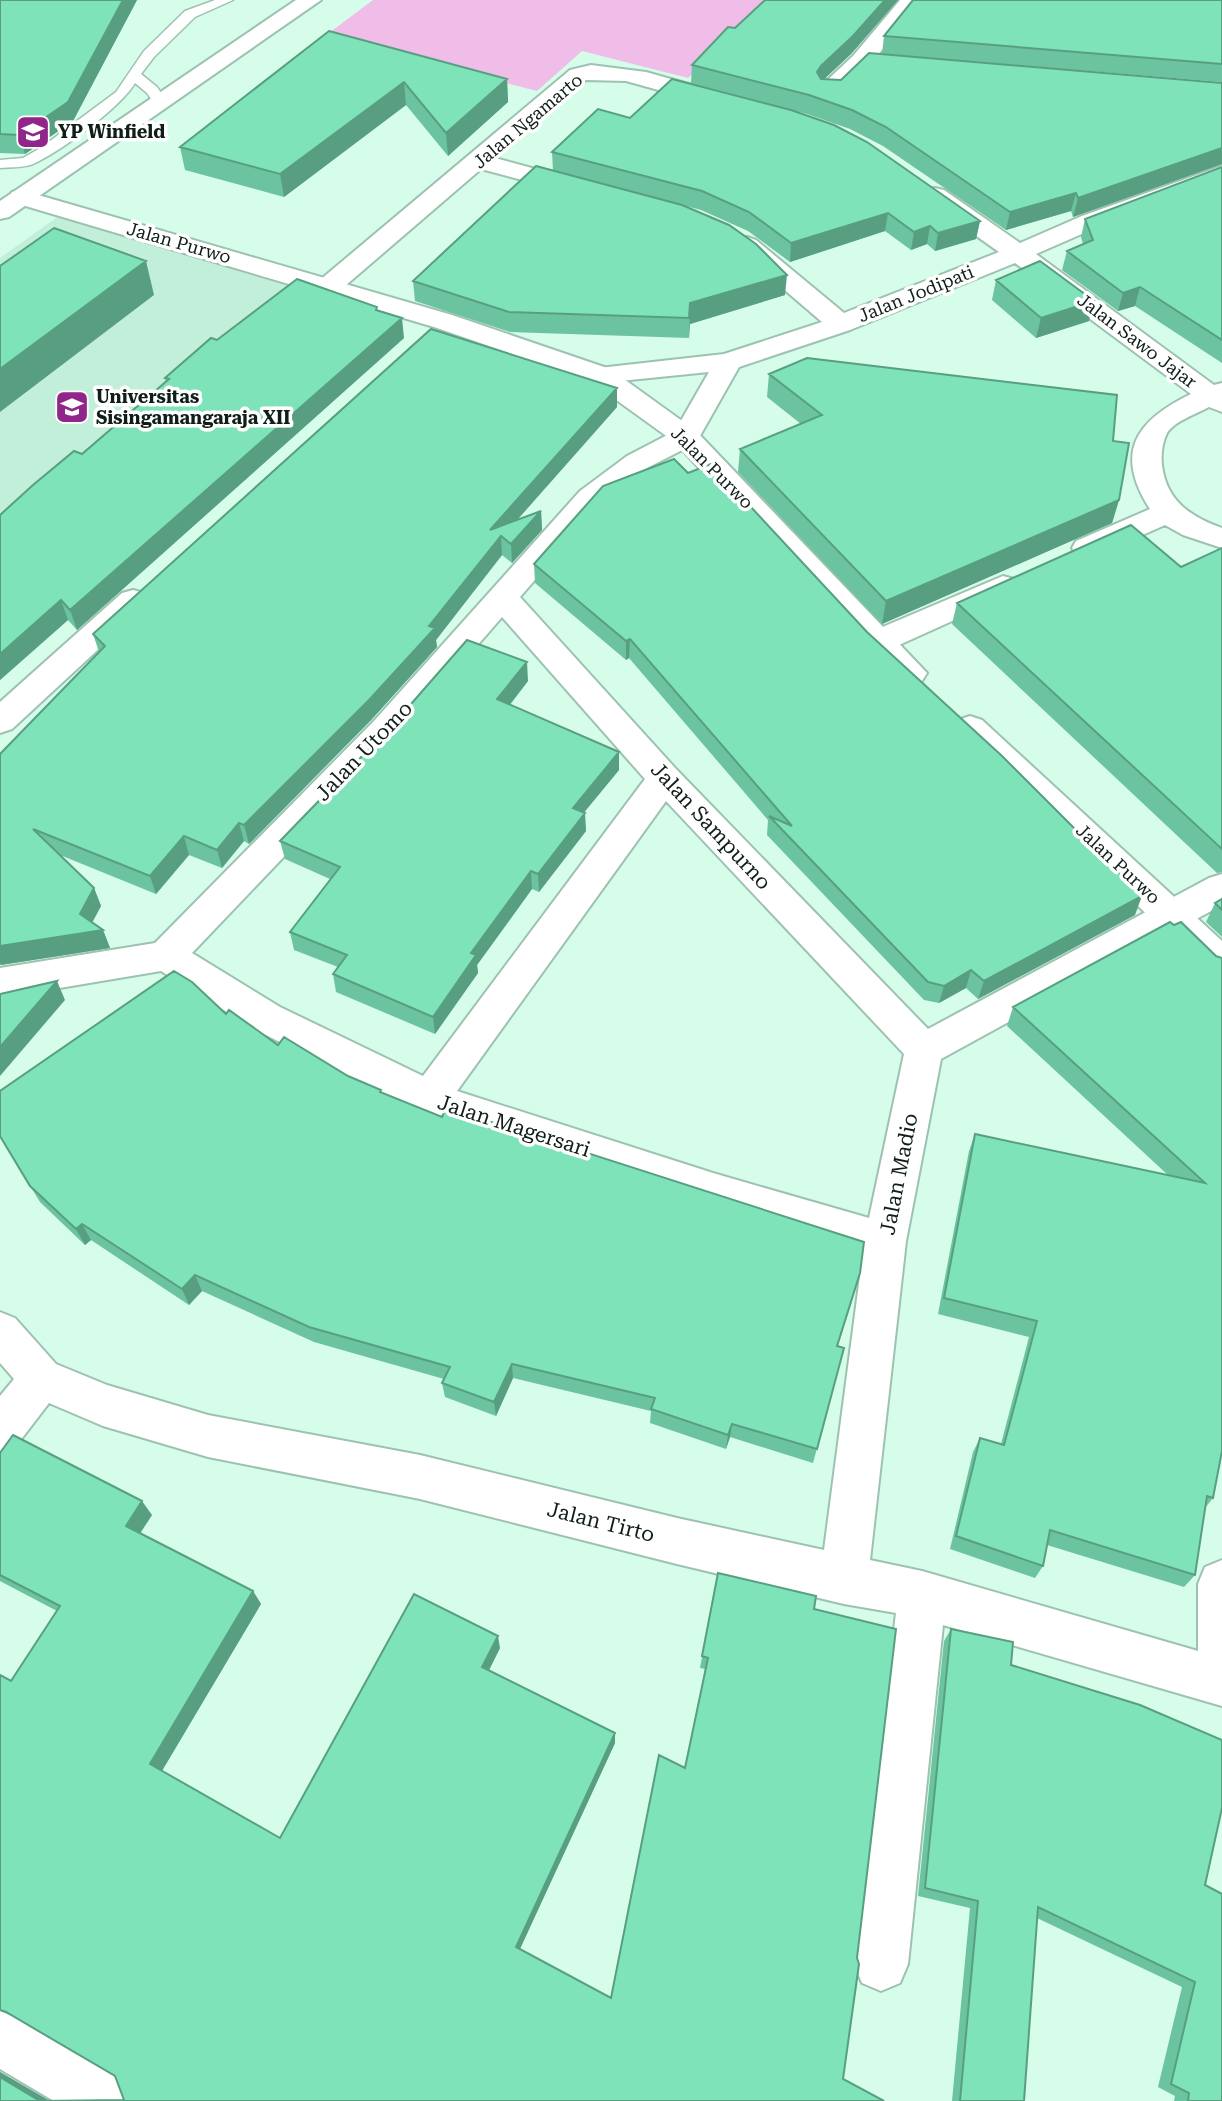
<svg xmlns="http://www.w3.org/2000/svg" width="1222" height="2101" viewBox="0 0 1222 2101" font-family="'Roboto Serif',serif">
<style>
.built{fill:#c1efda}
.green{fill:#f0bce8}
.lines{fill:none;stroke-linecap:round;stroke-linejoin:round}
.service-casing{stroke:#9dc2b1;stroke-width:3}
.minor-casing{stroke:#9dc2b1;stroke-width:4}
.tertiary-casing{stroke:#9dc2b1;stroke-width:4}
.primary-casing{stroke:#9dc2b1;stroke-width:4}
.service{fill:#fff;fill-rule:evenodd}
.minor{fill:#fff;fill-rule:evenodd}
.tertiary{fill:#fff;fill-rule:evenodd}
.primary{fill:#fff;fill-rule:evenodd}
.wall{fill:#6cc39f}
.shaded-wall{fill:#589f82}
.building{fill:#7ee3b9;stroke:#589f82;stroke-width:2}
.labels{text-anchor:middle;stroke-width:7;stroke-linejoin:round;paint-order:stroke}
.far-street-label{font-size:18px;fill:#101e18;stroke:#fff}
.far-poi-label{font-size:18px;font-weight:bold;fill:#101e18;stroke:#fff;text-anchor:start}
.street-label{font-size:21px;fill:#101e18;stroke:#fff}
</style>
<rect width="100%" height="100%" fill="#d6fcea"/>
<path class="built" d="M63 213 288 286 0 529V258Z"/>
<path class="green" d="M373 0H770L688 78 582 51 537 91 325 36Z"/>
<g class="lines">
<g class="service-casing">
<path id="service" d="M215 0H233L195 17 154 57 141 74 157 87 167 102 165 105H155L147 93 135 83C120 108 60 152 33 164 23 168 10 167 0 168V160L23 158 42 147 116 92 144 51 185 11Z"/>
</g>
<g class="minor-casing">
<path id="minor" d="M900 0H922L869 66 837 96H821L818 91 821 86 853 56Z
M591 65 646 72 724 94 728 99 724 104 716 106 626 81 586 80 495 158 587 183 590 188 587 193 578 195 481 169 338 292 329 294 320 292 316 286 320 280 570 70Z
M1222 166V181L1100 226 1036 254 1214 385 1222 383V412L1209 407C1196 414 1175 421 1167 433 1162 443 1161 455 1162 465 1166 501 1191 517 1222 528V548L1183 535 1165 525 1098 555 1087 558 1076 555 1072 548 1076 541 1150 509C1113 452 1137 420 1191 394L1015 263 850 330 739 367 696 443 647 468 600 505 520 597 676 769 928 1029 1209 878 1222 874V905L941 1059 906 1241 870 1560 922 1571 1198 1651V1584L1205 1567 1222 1560V1706L943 1625 908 1964 900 1983 881 1991 862 1983 854 1964 896 1613 844 1604 677 1564 420 1499 208 1457 103 1426 49 1403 16 1446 0 1452V1396L14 1379 0 1363V1312L15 1318 56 1364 107 1385 208 1415 420 1455 677 1518 824 1550 863 1253 713 1209 415 1110 254 1029 161 971 0 998V968L155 943 374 721 580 491 627 456 675 431 709 372 600 383 590 381 586 375 590 369 724 354 822 322 738 250 734 245 738 240 747 237 756 240 844 313 999 252 926 200 923 195 926 190 935 188 944 190 1020 243 1082 216ZM502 617 645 779 423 1076 280 1007 192 953 398 737ZM666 801 904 1054 869 1218 713 1173 457 1091Z
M1003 576 1014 579 1018 586 1014 593 888 650 877 653 866 650 861 642 866 634Z
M133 590 144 593 149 600 144 607 12 729 0 733V702L122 593Z
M0 2011 19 2019 126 2081 134 2101H54L0 2069Z"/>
</g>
<g class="tertiary-casing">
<path id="tertiary" d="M21 190 452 315 610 369 696 431 927 673 922 681C898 688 883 665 866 650L676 443 590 381 434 327 12 202 9 197 12 192Z
M970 716 982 720 1222 941V978L1209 973 958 736 953 728 958 720Z"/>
</g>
<g class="primary-casing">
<path id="primary" d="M296 0H321L9 217 0 219V201Z"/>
</g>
<use href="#service" class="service"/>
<use href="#minor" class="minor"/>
<use href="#tertiary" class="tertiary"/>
<use href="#primary" class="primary"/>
</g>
<path class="wall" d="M0 0H137L73 121 25 154 0 153Z
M765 0H898L851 54 824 79 1222 83V164L1073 217 1071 211 1006 230 883 146 850 129 807 114 691 83 692 65 735 28Z
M1222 0V82L882 54 884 36Z
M329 31 507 79 508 102 448 156 406 105 284 197 185 170 180 147Z
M552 152 980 221 976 239 935 251 927 244 911 250 885 231 790 262 748 231 701 210 553 171Z
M1222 167V363L1135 306 1118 311 1062 270 1067 251 1083 244 1081 237 1085 219Z
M996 280 1089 321 1036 338 992 300Z
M413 281 785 295 690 324 689 338 510 332 415 301Z
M377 307V311L404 338 77 630 68 620 0 680V515L82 454 166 382 165 378 217 340Z
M769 374 1113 441 1119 500 1112 523 882 624 738 472 740 449 801 424 767 397Z
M617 407 518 519 541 511 542 530 512 563 502 555 436 640 437 647 372 719 249 844 244 841 222 868 189 855 156 894 60 855 94 888 101 906 92 923 103 930 110 948 0 965V754L99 652 93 634Z
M688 473 867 632 1135 915 978 999 966 988 939 1003 924 1000 767 835 768 820 629 658 626 660 535 583 534 564Z
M1222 548V872L1217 873 952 624 957 603 1181 567Z
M528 681 510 705 619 752V770L584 812 586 831 539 892 532 889 477 965 478 973 435 1034 336 992 333 974 338 967 294 950 290 932 330 879 285 859 280 841Z
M1222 899V937L1206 922 1215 903Z
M1174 925 1216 956 1213 1498 1205 1508 1195 1575 1184 1587 1047 1545 1043 1566 1035 1578 950 1549 973 1452 980 1438 1001 1444 1029 1337 938 1314 969 1151 975 1134 1169 1176 1007 1026 1013 1007Z
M226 1014 278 1045 348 1076 381 1093 856 1288 838 1346 844 1348 813 1463 730 1437 726 1449 650 1423 651 1411 513 1378 496 1416 445 1397 442 1383 444 1379 314 1342 202 1291 189 1305 91 1240 85 1245 40 1202 0 1137V1091Z
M0 1453 152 1515 140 1534 253 1591 261 1604 162 1771 280 1838 500 1648 489 1670 615 1743 520 1949 611 1998 685 1768 705 1669 700 1668 718 1573 814 1609 843 2079 884 2101H0V2072L49 2101 124 2100 11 1681 57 1611 0 1581Z
M951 1629 1011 1665 1205 1885 1222 2101H1174L1175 2096 1158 2087 1182 1987 1037 1918 1024 2101H952L970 1908 918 1896 944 1641Z"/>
<path class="shaded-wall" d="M123 0H137L73 121 25 154 20 135Z
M885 0H898L851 54 819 84 817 72 821 66Z
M507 79 508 102 448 156 446 133Z
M404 82 406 105 284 197 280 174Z
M1222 148V164L1073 217 1078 198Z
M1076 193 1071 211 1006 230 1010 212Z
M888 213 885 231 790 262 791 243Z
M980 221 976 239 935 251 938 233Z
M930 226 927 244 911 250 914 232Z
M146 261 154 295 0 412V369Z
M787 275 785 295 690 324 689 338 690 303Z
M1140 287 1135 306 1118 311 1123 293Z
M1094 301 1089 321 1036 338 1041 318Z
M402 318 404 338 77 630 70 610Z
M617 388V407L502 537 501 536 502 555 436 640 437 647 372 719 249 844 244 825 429 626 490 530Z
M1119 500 1112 523 882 624 886 601Z
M541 511 542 530 512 563 511 544Z
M61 600 68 620 0 680V654Z
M630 639 629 658 626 660V641Z
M527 662 528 681 499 718 497 699Z
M619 752V770L573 826V808Z
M585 813 586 831 539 892 538 874Z
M239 823 244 841 222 868 217 850Z
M184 836 189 855 156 894 150 876Z
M531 871 532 889 477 965 478 973 435 1034 433 1017 471 953Z
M94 888 101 906 87 932 80 914Z
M1142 896 1135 915 978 999 984 981Z
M103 930 110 948 1 965 0 963V946Z
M971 970 966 988 939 1003 944 986Z
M57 981 65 1000 0 1076V1047Z
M82 1224 91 1240 85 1245 76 1229Z
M195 1275 202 1291 189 1305 182 1289Z
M512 1364 513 1378 496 1416 494 1402Z
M732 1424 730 1437 726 1449 728 1435Z
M142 1501 152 1515 135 1540 126 1526Z
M253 1591 261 1604 160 1774 150 1764Z
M498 1636 500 1648 485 1678 482 1667Z
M615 1733V1743L518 1953 516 1947Z
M0 2072 50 2101H40L0 2077Z"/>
<path class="building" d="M0 0H123L68 102 20 135 0 134Z
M765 0H885L853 36 821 66 817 72 821 79 841 80 869 53 1222 83V148L1078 198 1076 193 1010 212 886 127 852 110 809 95 692 65 728 27 735 28Z
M913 0H1222V64L884 36Z
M329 31 507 79 446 133 404 82 280 174 180 147Z
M672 79 791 110 834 125 867 142 980 221 938 233 930 226 914 232 888 213 791 243 749 212 702 191 552 152 598 109 630 118Z
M536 166 682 205 729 225 756 244 787 275 690 303 689 318 509 312 413 281Z
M1222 167V340L1140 287 1123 293 1067 251 1093 240 1085 219Z
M54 228 146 261 0 369V266Z
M1040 261 1094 301 1041 318 996 280Z
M297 279 377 307 376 310 402 318 70 610 61 600 0 654V515L33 485 74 451 82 454 169 379 165 378 211 338 217 340Z
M431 329 617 388 490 530 541 511 511 544 501 536 429 626 435 628 369 700 244 825 239 823 217 850 184 836 150 876 33 829 94 888 80 914 103 930 0 946V754L105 646 93 634Z
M807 358 1117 395 1113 441 1129 443 1119 500 886 601 740 449 822 415 769 374Z
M674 459 688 473 711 464 867 632 1002 756 1142 896 984 981 971 970 944 986 928 982 769 816 792 826 630 639 626 641 534 564 603 486Z
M1131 525 1181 567 1222 548V849L957 603Z
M467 640 527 662 497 699 619 752 573 808 585 813 538 874 531 871 471 953 476 955 433 1017 333 974 347 955 290 932 340 867 280 841 397 720Z
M1222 899V910L1215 903Z
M1170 922 1174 925 1181 922 1216 956 1222 958V1451L1213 1498 1207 1496 1195 1575 1050 1530 1043 1566 956 1536 980 1438 1004 1445 1037 1321 944 1298 975 1134 1205 1183 1013 1007Z
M174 971 192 982 226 1014 229 1010 278 1045 284 1037 348 1076 381 1090 380 1092 442 1117 446 1108 460 1112 864 1242 860 1273 837 1346 844 1348 817 1449 732 1424 728 1435 651 1409 655 1398 512 1364 494 1402 442 1383 450 1367 309 1327 195 1275 182 1289 82 1224 76 1229 30 1186 0 1136V1091Z
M57 981 0 1047V994Z
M13 1435 142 1501 126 1526 253 1591 150 1764 280 1838 414 1594 498 1636 482 1667 615 1733 516 1947 611 1998 659 1755 685 1768 708 1658 702 1656 718 1573 816 1596 814 1609 896 1629 857 1958 859 1964 843 2079 884 2101H40L124 2100 115 2076 6 2012 0 2010V1675L11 1681 60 1606 0 1575V1453Z
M951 1629 1013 1642 1011 1665 1140 1705 1222 1740V1808L1205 1885 1222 1894V2101H1188L1189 2093 1171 2084 1195 1982 1038 1907 1024 2101H960L978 1901 925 1888Z
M0 2077 40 2101H0Z"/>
<defs>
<g id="school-square" transform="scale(1.75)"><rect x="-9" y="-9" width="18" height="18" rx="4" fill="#902689" stroke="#fff"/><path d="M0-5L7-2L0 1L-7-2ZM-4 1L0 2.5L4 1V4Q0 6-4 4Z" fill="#fff"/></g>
<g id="university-square" transform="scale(1.75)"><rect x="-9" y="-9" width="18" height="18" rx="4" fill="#902689" stroke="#fff"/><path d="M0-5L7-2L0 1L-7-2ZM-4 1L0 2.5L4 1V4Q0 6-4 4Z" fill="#fff"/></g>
</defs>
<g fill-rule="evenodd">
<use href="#school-square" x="33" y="132"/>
<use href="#university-square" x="72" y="407"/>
</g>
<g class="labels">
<g class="far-street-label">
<text transform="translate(528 121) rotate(-40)" y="6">Jalan Ngamarto</text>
<text transform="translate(179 243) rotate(16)" y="6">Jalan Purwo</text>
<text transform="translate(916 294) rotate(-22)" y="6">Jalan Jodipati</text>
<text transform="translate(1137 341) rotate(37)" y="6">Jalan Sawo Jajar</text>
<text transform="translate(712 468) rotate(45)" y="6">Jalan Purwo</text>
<text transform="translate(1118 864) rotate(43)" y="6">Jalan Purwo</text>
</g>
<g class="far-poi-label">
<text x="58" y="138">YP Winfield</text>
<text x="96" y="403">Universitas<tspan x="96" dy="21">Sisingamangaraja XII</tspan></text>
</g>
<g class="street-label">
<text transform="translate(364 751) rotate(-46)" y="7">Jalan Utomo</text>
<text transform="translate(711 826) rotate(47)" y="7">Jalan Sampurno</text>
<text transform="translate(514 1126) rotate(18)" y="7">Jalan Magersari</text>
<text transform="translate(899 1174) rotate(-79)" y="7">Jalan Madio</text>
<text transform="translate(601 1522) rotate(14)" y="7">Jalan Tirto</text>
</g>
</g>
</svg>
